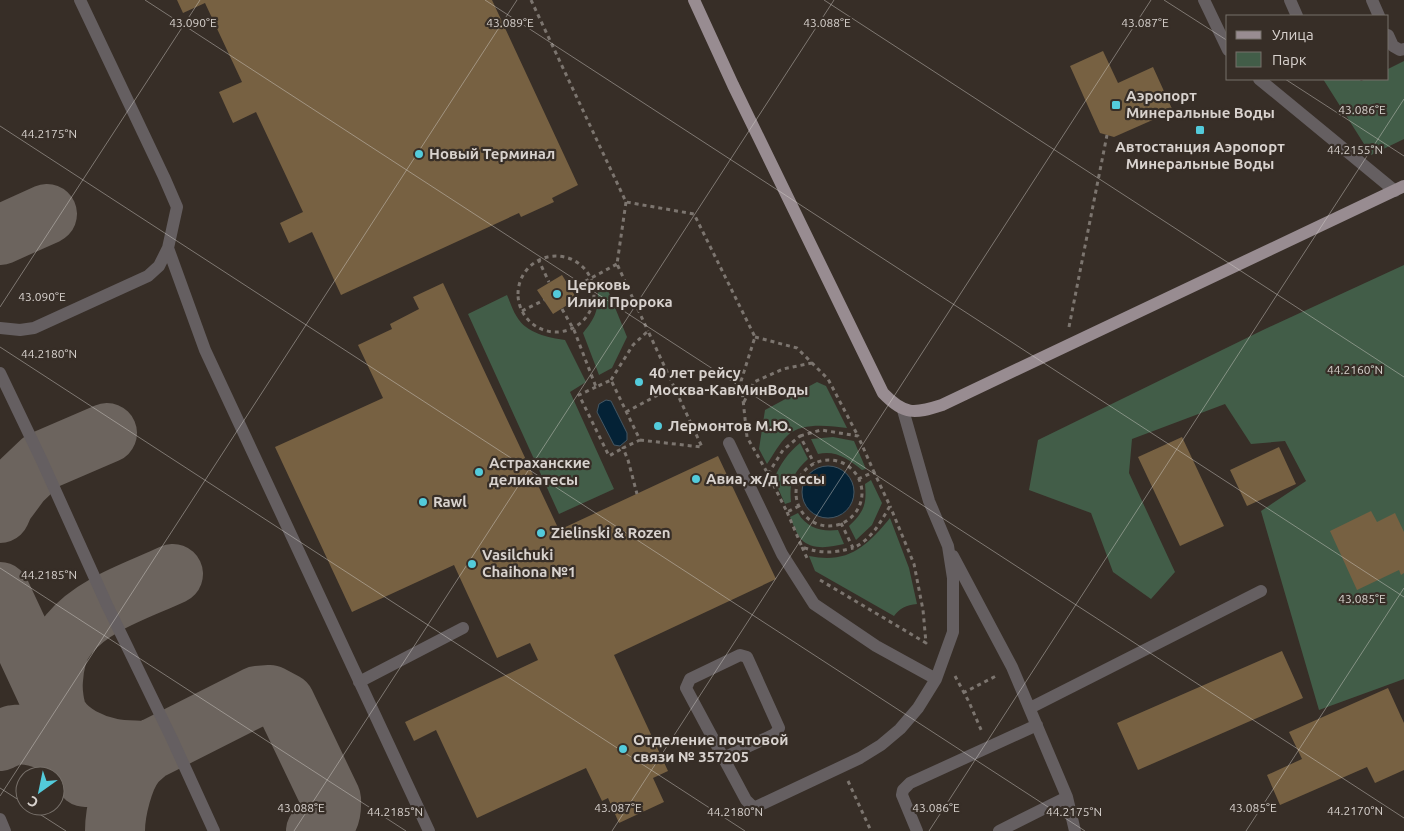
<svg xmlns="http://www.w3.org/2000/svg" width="1404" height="831" viewBox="0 0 1404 831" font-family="Ubuntu,sans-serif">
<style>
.green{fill:#425d48}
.water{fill:#042236;stroke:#445764}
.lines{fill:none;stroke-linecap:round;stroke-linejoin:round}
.taxiway{stroke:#6c645e;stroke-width:60}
.building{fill:#776142}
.path{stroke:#7c756f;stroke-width:3;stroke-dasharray:4 4;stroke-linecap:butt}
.minor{stroke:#655f61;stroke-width:12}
.major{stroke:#988c91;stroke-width:12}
.ticks{fill:none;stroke:#d8d2ce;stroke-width:1;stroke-opacity:0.45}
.poi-dot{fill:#53cbdb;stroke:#372e27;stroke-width:2}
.labels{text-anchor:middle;stroke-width:4.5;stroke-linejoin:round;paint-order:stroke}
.poi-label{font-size:15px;font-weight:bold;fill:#d8d2ce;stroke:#372e27;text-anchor:start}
.ticks-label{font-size:12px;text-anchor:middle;fill:#d8d2ce;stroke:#372e27;stroke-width:4.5;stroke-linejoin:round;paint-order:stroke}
</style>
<rect width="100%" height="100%" fill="#372e27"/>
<path class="green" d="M1404 61V139L1371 155 1323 79H1359L1361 81 1366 79H1388V69Z
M1404 265V679L1319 710 1261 511 1306 481 1285 441 1251 444 1225 404 1132 439 1129 473 1175 572 1151 599 1113 572 1091 513 1029 490 1038 440 1263 330Z
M598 282 605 283 627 337 612 368 599 375 583 333C599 313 598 308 598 282Z
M507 295C510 302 513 311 517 317 526 333 549 338 565 340L586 382 570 392 614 489 559 514 468 314Z
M817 382 826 386 847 428C829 426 803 422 788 435 780 442 773 455 767 464L759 449 765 410Z
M833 437 854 441 866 469 862 470C848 459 836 450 818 454L811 439Z
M800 443 808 459C793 473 789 482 791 502L785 504 774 479C780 464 788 453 800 443Z
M871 480 882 503 872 525 856 540 849 526C864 512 867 504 865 484Z
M798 513C807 528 821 532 838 530L844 544C831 547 812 551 801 539 796 533 793 524 790 517Z
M890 518 909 568 917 604C906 605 900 608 894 616L815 571 809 556C848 564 866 547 890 518Z"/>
<path class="water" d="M606 400 611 401 627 433V440L620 446 614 445 597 412 599 404Z
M802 492a26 26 0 1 1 52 0a26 26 0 1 1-52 0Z"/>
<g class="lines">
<path class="taxiway" d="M0 235 47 214
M0 513 4 504 21 481 42 461 107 433
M0 592 55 710
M0 741C4 739 9 736 14 735 38 731 82 751 85 777
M148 751C135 750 122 751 110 748 92 744 69 734 59 717 54 709 52 690 53 680 54 664 58 646 69 634 93 604 139 590 173 574
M115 831C115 812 123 777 136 762 140 758 144 755 148 751L257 696 270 695 285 703 331 799C332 816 329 820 316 831"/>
</g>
<path class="building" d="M177 0H492L578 185 552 198 554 202 521 217 519 213 341 295 312 232 289 243 280 223 303 212 256 112 233 123 219 92 242 82 205 3 183 13Z
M1103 51 1118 83 1153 67 1173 111 1114 137 1100 133 1070 66Z
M562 275 577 299 553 314 537 290Z
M443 283 559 530 718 456 776 579 614 655 668 771 653 778 664 802 619 823 608 798 602 801 586 768 477 818 436 730 414 741 405 722 538 660 530 643 497 658 454 565 352 612 275 447 383 398 358 345 392 329 390 324 419 309 413 297Z
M1182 437 1224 526 1180 546 1138 457Z
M1279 447 1296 484 1247 506 1230 470Z
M1371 511 1377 522 1395 513 1404 532V573L1401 575 1399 570 1357 590 1330 531Z
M1282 651 1303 698 1138 770 1117 723Z
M1388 688 1404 723V770L1375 783 1367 767 1280 805 1267 775 1302 759 1289 732Z"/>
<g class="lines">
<path class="path" d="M531 0 626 202 694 214 755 337 741 381 747 437 768 474
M626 202 617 264 648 331
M518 294a38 38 0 1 1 76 0a38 38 0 1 1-76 0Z
M538 259 549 282
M571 289 617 264
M562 309 574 330 596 387 611 380 640 440 623 448 628 460 637 494
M522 311 544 300
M1069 327 1107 135
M755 337 797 348 828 379 858 436
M611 380 633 345 648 331 702 447
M596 387 579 395 609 456 623 448
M744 402 754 382 783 369 812 363
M626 412 673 387
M800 436 821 430 858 436 874 472 858 479
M640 440 701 447
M796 493a33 33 0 1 1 66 0a33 33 0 1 1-66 0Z
M799 506 787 512 768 474 783 450 800 436 814 463
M787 512 802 547C822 554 833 553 853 548
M841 523 853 548C871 540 880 523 890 506L874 472
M802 547 807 558
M820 580 926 643 923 610 914 564 890 506
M955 676 969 702 982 732
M963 693 998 675
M848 781 871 831"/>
<path class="minor" d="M1204 0 1228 50
M1290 0 1297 16
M1372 0 1379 16
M1388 35 1393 46 1400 50 1404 49
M1259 79 1395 191
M168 248 205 350 429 831
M0 328 20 330 34 328 148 276 159 266 168 248 177 207 164 177 80 0
M0 373 42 461 107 605 172 739 214 831
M729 443 782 554 814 604 876 646 936 679
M953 556 1012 667 1067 797 999 831
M359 682 463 628
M1030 708 1261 591
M723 758 775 734 779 728 747 657 740 655 690 679 686 688 746 800 752 806 756 807 860 758 881 745 900 729 918 708 936 679 953 632V578L948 546 929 501 903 410
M1067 797 1075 831
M0 819 5 831
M917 831 902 795 903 790 910 783 1037 725"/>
<path class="major" d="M694 0 733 85 883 393C904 415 914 414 942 405L1404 186"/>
</g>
<path class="ticks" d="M145 0 1404 818M485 0 1404 597M824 0 1404 377M1164 0 1228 41M1285 79 1404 156M0 126 1085 831M0 307 200 0M0 347 745 831M0 568 406 831M0 788 25 804M0 796 517 0M27 806 66 831M294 831 834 0M612 831 1151 0M929 831 1404 99M1246 831 1404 588"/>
<g class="poi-dot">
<rect x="1111" y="100" width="10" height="10" rx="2.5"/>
<rect x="1195" y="125" width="10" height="10" rx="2.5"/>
<circle cx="419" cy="154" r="5"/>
<circle cx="557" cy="294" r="5"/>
<circle cx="639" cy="382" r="5"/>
<circle cx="658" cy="426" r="5"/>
<circle cx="479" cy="472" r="5"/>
<circle cx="696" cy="479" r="5"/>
<circle cx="423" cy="502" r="5"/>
<circle cx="541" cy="533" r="5"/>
<circle cx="472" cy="564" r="5"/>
<circle cx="623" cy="749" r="5"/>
</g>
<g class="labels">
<g class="poi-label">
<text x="1126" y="101">Аэропорт<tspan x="1126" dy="17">Минеральные Воды</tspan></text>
<text x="1200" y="152" text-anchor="middle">Автостанция Аэропорт<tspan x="1200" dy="17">Минеральные Воды</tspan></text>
<text x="429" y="159">Новый Терминал</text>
<text x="567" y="290">Церковь<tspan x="567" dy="17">Илии Пророка</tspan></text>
<text x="649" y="378">40 лет рейсу<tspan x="649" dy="17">Москва-КавМинВоды</tspan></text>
<text x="668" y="431">Лермонтов М.Ю.</text>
<text x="489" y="468">Астраханские<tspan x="489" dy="17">деликатесы</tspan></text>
<text x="706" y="484">Авиа, ж/д кассы</text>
<text x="433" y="507">Rawl</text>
<text x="551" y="538">Zielinski &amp; Rozen</text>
<text x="482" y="560">Vasilchuki<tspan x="482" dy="17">Chaihona №1</tspan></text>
<text x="633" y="745">Отделение почтовой<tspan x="633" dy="17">связи № 357205</tspan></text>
</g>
</g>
<g class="ticks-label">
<text x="193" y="27">43.090°E</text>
<text x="510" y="27">43.089°E</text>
<text x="827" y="27">43.088°E</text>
<text x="1145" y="27">43.087°E</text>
<text x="1362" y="114">43.086°E</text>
<text x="49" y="138">44.2175°N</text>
<text x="1355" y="154">44.2155°N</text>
<text x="42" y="301">43.090°E</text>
<text x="49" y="358">44.2180°N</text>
<text x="1355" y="374">44.2160°N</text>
<text x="49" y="579">44.2185°N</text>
<text x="1362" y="603">43.085°E</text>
<text x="301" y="812">43.088°E</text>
<text x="618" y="812">43.087°E</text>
<text x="936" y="812">43.086°E</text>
<text x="1253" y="812">43.085°E</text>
<text x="1355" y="815">44.2170°N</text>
<text x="395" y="816">44.2185°N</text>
<text x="735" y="816">44.2180°N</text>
<text x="1074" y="816">44.2175°N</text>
</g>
<rect x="1226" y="15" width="162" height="65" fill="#372e27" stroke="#77706a"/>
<rect x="1236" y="31" width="25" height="8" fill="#988c91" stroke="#77706a"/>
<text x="1272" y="40" font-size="15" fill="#d8d2ce">Улица</text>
<rect x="1236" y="52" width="25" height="15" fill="#425d48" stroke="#77706a"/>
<text x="1272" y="65" font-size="15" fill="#d8d2ce">Парк</text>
<g transform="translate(40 791) rotate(213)"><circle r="24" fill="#372e27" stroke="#77706a"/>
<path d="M0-4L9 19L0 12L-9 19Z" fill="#53cbdb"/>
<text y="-8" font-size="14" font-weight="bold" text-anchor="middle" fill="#d8d2ce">С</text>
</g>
</svg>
